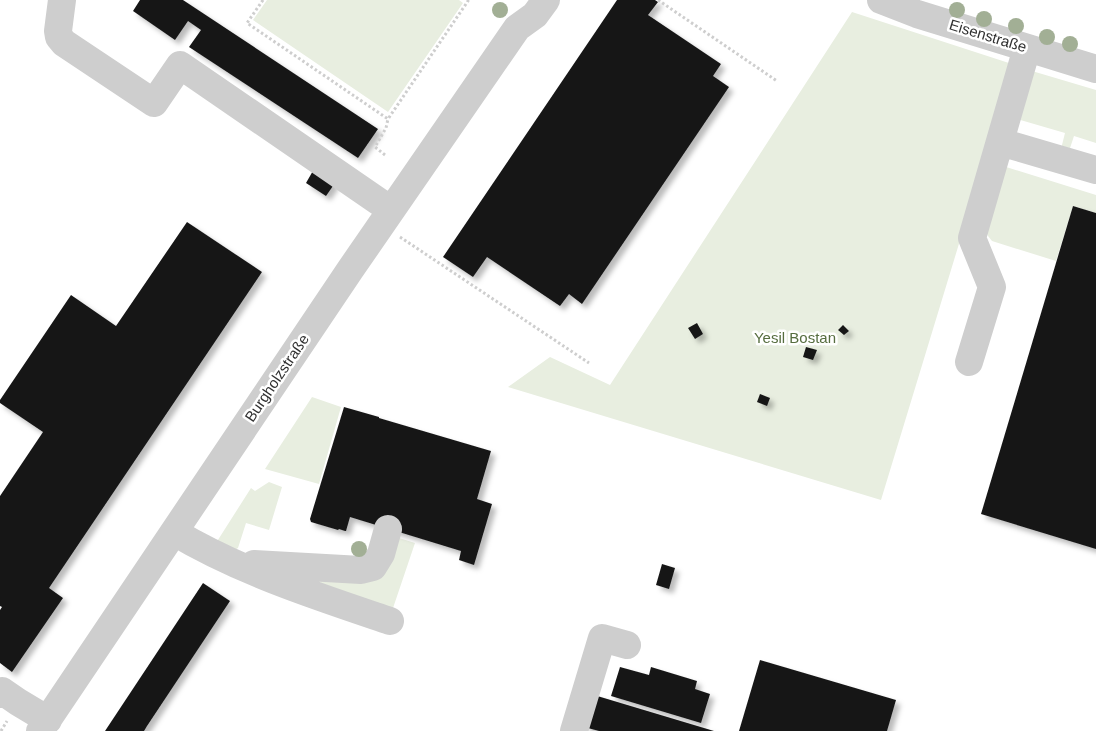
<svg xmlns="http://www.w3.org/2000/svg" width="1096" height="731" viewBox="0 0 1096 731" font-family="Arial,sans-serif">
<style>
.green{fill:#e8eee0}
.building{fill:#181818;filter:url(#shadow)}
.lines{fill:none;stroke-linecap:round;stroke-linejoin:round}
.path{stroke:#cecece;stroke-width:3;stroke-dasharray:2.5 2.5;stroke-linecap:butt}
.minor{stroke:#cecece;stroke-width:28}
.tree{fill:#a2af95}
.labels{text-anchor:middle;stroke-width:5;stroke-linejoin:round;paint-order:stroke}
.street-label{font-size:15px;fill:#313131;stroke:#fff}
.park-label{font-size:15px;fill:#566d3f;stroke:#fff}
</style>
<defs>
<filter id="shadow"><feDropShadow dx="4.5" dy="4.5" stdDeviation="2.5" flood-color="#0004"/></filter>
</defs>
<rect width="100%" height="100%" fill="#fff"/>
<path class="green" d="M267 0H459L463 3 388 112 253 20Z
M852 12 1012 64 979 178 881 500 508 387 550 357 610 385Z
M1032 71 1096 90V143L1074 136 1069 151 1061 149 1065 133 1017 119Z
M1003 166 1096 195V213L1073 206 1056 261 992 241 988 236 985 229Z
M312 397 341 407 319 484 265 469Z
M269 482 282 487 269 530 246 523 238 548 233 551 216 543 251 488 255 491Z
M396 537 415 543 392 611 301 577 331 580Z"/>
<path class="building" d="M140 0H183L378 129 358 158 189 47 201 30 188 21 175 40 133 11Z
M617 0H655L658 2 648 15 721 64 713 76 729 87 582 304 569 294 560 306 487 257 473 277 443 257Z
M314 169 335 183 326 196 306 183Z
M1073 206 1096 213V549L981 514Z
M187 222 262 272 49 588 63 598 12 672 0 663V610L2 607 0 606V496L43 432 0 403V400L71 295 116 326Z
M697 323 703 334 695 339 688 328Z
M843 325 849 331 844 335 838 330Z
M806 347 817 350 813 360 803 357Z
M760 394 770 398 767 406 757 402Z
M344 407 379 417V418L491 451 477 499 492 504 474 565 459 560 461 551 350 517 346 531H345L339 529 338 530 311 522 310 519Z
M662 564 675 568 669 589 656 585Z
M203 583 230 601 147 726 144 731H105Z
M760 660 896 700 887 731H739Z
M620 667 649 675 651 667 697 681 695 689 710 694 701 723 611 696Z
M594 695 714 731H599L584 727Z"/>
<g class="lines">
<path class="path" d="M263 0 247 23 388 119 468 1 467 0
M658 0 777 81
M385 155 375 147 386 128 388 119
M400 237 589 363
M1 731 7 721"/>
<path class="minor" d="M62 0 58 31 59 37 64 43 154 103 180 65 391 210
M881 0 917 14 1096 69
M1000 142 1096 170
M969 362 992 287 972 238 1027 48
M174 532C241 572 316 596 390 621
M254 564 361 570 373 567 381 554 388 529
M0 694 2 691 18 702 48 720
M40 731 350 270 517 28 535 15 546 0
M574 731 602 638 627 645"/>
</g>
<g class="tree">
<circle cx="500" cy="10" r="8"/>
<circle cx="957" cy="10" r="8"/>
<circle cx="984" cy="19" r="8"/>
<circle cx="1016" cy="26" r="8"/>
<circle cx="1047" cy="37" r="8"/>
<circle cx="1070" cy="44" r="8"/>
<circle cx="359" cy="549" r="8"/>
</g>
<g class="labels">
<g class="street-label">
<text transform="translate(988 36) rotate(17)" y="5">Eisenstraße</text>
<text transform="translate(277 378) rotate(-56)" y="5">Burgholzstraße</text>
</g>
<g class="park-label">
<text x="795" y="343">Yesil Bostan</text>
</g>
</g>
</svg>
